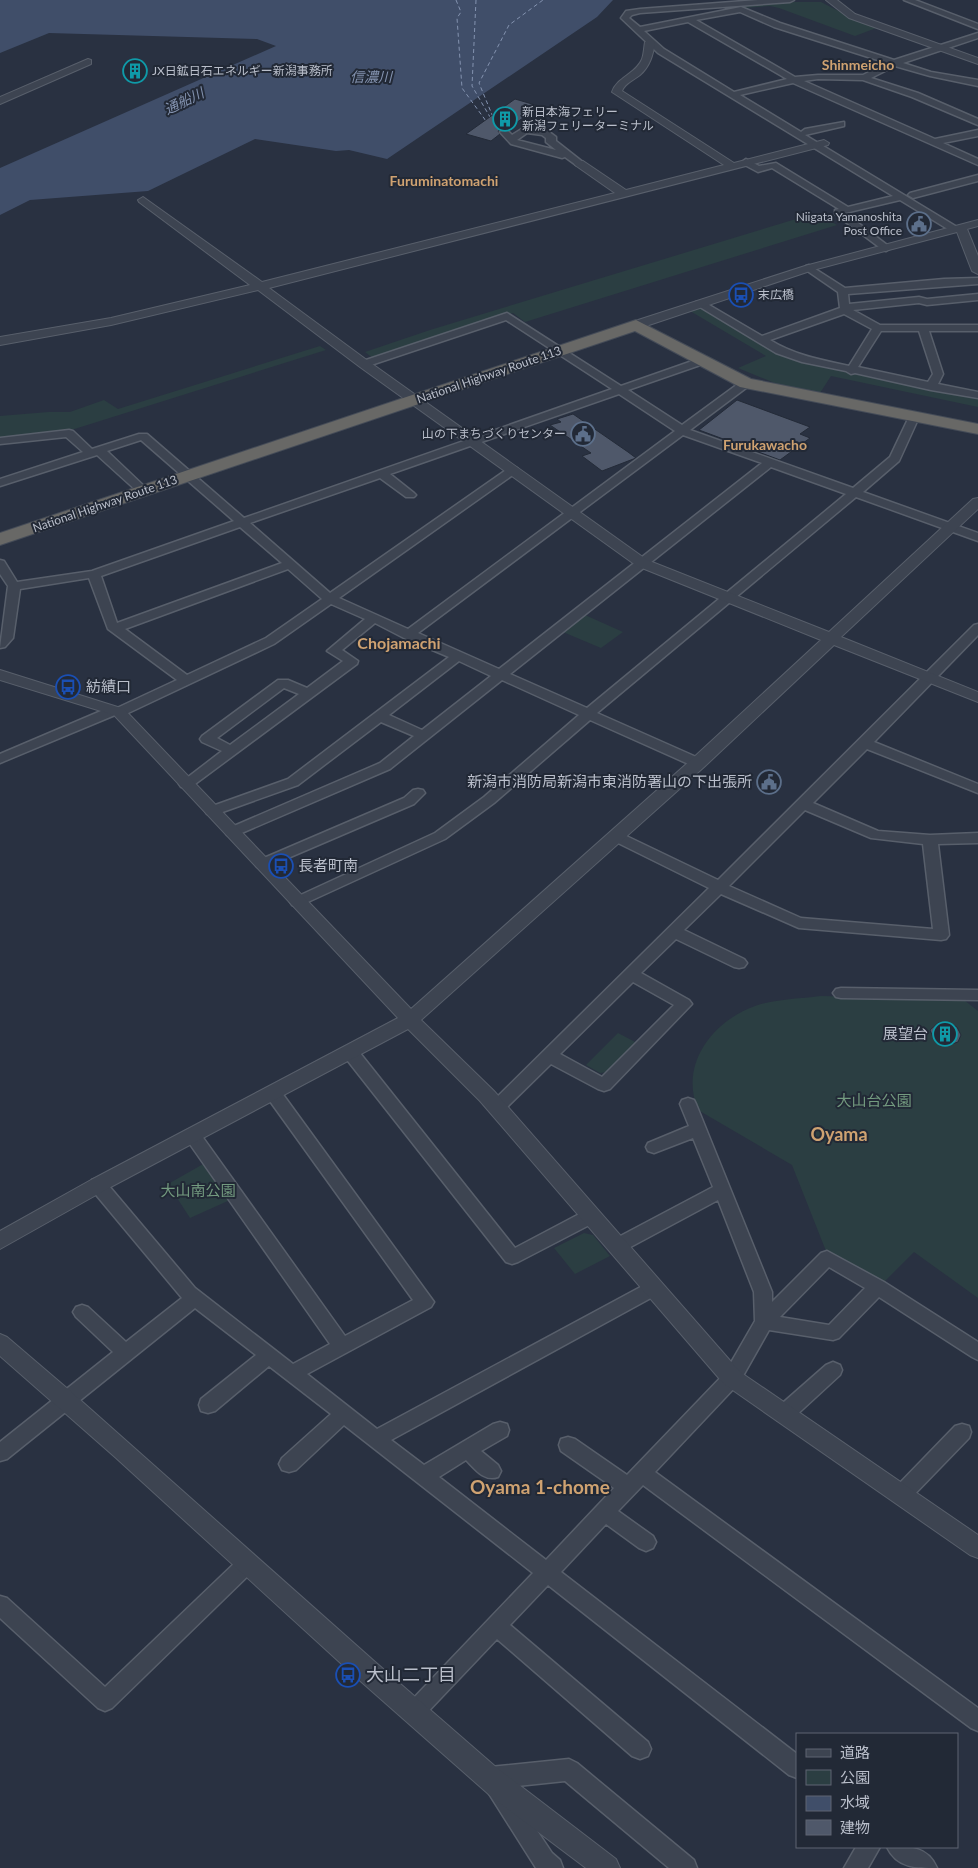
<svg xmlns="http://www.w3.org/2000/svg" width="978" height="1868" viewBox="0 0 978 1868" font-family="Lato,'Noto Sans JP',sans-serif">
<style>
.green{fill:#2b3e42}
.water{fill:#404e69}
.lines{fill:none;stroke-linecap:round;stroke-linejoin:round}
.ferry{stroke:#8493b0;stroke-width:1;stroke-dasharray:4 3;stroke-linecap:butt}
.building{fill:#4f586a;stroke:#242b38}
.minor-casing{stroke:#585f6b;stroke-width:3}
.tertiary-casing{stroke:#585f6b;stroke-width:2}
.trunk-casing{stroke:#454c58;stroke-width:2}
.minor{fill:#3d4451;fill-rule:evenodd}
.tertiary{fill:#3d4451;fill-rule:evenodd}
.trunk{fill:#686866;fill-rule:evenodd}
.labels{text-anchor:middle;stroke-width:4;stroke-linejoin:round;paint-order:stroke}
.far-poi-label{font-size:12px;fill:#babfcb;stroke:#222936;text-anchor:start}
.far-street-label{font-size:12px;fill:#babfcb;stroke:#222936}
.far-neighbourhood-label{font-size:14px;font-weight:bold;fill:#cfa271;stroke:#222936}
.far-water-label{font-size:14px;font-style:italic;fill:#8493b0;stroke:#222936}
.poi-label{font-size:15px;fill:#babfcb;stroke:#222936;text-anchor:start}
.park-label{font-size:15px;fill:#739a7f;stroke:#222936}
.neighbourhood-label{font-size:16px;font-weight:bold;fill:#cfa271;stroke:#222936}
.quarter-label{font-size:18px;font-weight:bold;fill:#cfa271;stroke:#222936}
.near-poi-label{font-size:18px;fill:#babfcb;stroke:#222936;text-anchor:start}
.near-neighbourhood-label{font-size:19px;font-weight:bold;fill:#cfa271;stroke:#222936}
</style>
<rect width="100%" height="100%" fill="#293141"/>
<path class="green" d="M784 2H821L848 16 879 27 855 36 779 8 770 6 744 8 737 5Z
M816 213 837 225 525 322 513 313 374 359 365 352 430 330Z
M700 304 806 360 978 395V407L831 376 820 393 777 384 738 368 766 356 685 308Z
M320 346 326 350 65 432 0 439V416L49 412H70L104 400 118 409Z
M585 615 623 632 601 648 563 632Z
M820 996 947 998 949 1000H964L978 1011V1298L914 1252 881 1285 826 1251 792 1165 698 1110C679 1064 713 1021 755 1006 775 999 799 999 820 996Z
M618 1033 637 1043 608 1072 600 1073 586 1065Z
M205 1163 230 1200 190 1218 168 1184Z
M584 1233 593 1235 610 1256 575 1274 554 1248Z"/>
<path class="water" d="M0 0H613L597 17 387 159 349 150 336 151 255 139 148 191 30 200 0 215V168L276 46 257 39 49 33 0 53Z"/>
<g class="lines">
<path class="ferry" d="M456 0 461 12 457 18 462 88 486 121
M476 0 472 86 490 117
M493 117 479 83 509 25 543 0"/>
</g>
<path class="building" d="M515 99 539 106 508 129 498 131 500 134 491 141 466 134Z
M737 400 810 427 800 434 810 438 780 460 699 430Z
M573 414 628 452 636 458 602 471 582 456 591 453 550 425 561 422 557 419Z
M938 1023H948L957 1027 961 1035 958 1042 949 1045 934 1040 930 1030Z"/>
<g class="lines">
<g class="minor-casing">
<path id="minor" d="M758 0H794L790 2 640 13 632 15 629 18 640 27 741 7 780 23 894 60 978 33V38L903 63 931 72 978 80V86L930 76 895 66 871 78 918 93 978 119V125L912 97 863 80 818 79 804 81 935 139 978 130V136L943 143 978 159V165L793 83 740 95 801 132 805 129 844 122V126L805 135 957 227V231H951L900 200 845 213 891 248 886 251 883 250 835 214V210L839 209 772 168 758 172 743 164 742 162 746 159 759 166 776 163 848 207 893 196 658 53 621 18 626 11 640 9ZM740 12 774 27 887 63 863 75H818L795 77 696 20ZM688 22 787 79 734 92 664 49 644 31Z
M904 0H915L978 24V29Z
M525 127 548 131 556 137V141L584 163 582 165H576L565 157 562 158 511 144 500 132 507 130 512 135ZM527 133 542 135 546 138V142L556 150 517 140Z
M978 175V181L913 198 908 195 910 193Z
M809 265 845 288 944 279 978 278V284L848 294 849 304 919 297 927 299 978 294V300L927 305 919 303 853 310 880 325H978V331H929L943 374 938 384 978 392V398L931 390 855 373 851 374 846 371 802 362 776 353 695 304 696 302H704L762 336 840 308 838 292 806 270V266ZM844 314 872 329 849 366C821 360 794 355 770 340ZM881 331H919L933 374 928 382 858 367Z
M507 313 621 386 698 359H706L707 361 706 363 628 390 682 425 742 381H750L751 383 750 385 690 430 853 488 890 457 909 417 910 415H918L919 417 899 461 863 492 978 533V541L856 497 597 713 703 760 705 763 703 766H693L590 720 494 803 445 839 297 907 292 905 290 902 292 899 435 833 484 797 579 715 502 680 390 769 237 835H227L225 832 227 829 380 763 414 736 381 722 298 785 217 814H207L205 811 207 808 288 779 449 657 404 638 375 623 342 650 358 661 357 664 191 787H181L179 784 222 751 202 742 200 739 202 736 278 680H288L307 688 343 661 327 651 365 619 331 604 274 644 124 715H115L0 763V754L108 708H117L177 680 108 629 89 578 20 589 13 638 5 647 0 648 8 586 0 574V560L4 561 17 582 92 571 234 521 141 440 107 451 147 489 149 491 147 493H139L97 455 0 486V479L83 452 66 437 0 444V438L69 430 73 431 92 449 139 434H147L244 518 612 389 506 320 368 366 364 367 359 364 360 362ZM619 394 675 431 408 629 339 598 517 472 519 470 517 468H509L330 593 250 523 380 478 406 497H414L416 495 414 493 390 474ZM683 435 762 463 499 669 418 633ZM771 467 846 494 587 708 510 674ZM240 527 282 563 117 623 101 576ZM288 569 322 599 266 638 187 675 125 629ZM459 661 491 676 422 730 389 715ZM284 688 299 694 230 745 217 738Z
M978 624V635L874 742 978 784V793L867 749 813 803 878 831 930 835 978 833V843L938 844 949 935 946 939 941 940 799 928 721 894 684 930 744 959 747 963 744 967 739 968 734 967 676 939 641 973 689 1000 692 1004 610 1089 604 1091 598 1089 551 1064 503 1111 497 1113 491 1111 489 1107 491 1103 709 888 610 839 608 836 610 833H620L718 880 974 625ZM805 810 871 838 923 844 933 929 801 918 729 886ZM633 982 674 1005 602 1077 560 1054Z
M418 789 423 790 425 793 414 804 267 867H257L255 864 257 861 404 798 413 790Z
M841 988 978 990V1000L841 998 836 997 833 993 836 989Z
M350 1046 356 1048 515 1248 585 1211 591 1209 597 1211 600 1216 597 1221 518 1262 512 1264 506 1262 344 1056 342 1052 344 1048Z
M273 1087 279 1089 434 1302 431 1307 307 1374 377 1429 648 1283 654 1281 660 1283 663 1288 660 1293 391 1440 424 1465 493 1424 500 1422 507 1424 509 1430 507 1436 481 1451 498 1465 501 1471 498 1477C484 1482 475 1469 466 1460L439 1477 546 1560 614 1488 561 1451 559 1445 561 1439 568 1437 575 1439 627 1475 725 1373 755 1321 754 1292 718 1200 623 1251 617 1253 611 1251 608 1246 611 1241 713 1187 693 1138 654 1153 648 1151 646 1147 648 1143 689 1126 680 1104 682 1100 688 1098 694 1100 696 1104 772 1292V1302L821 1253 827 1251 884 1282 978 1342V1360L972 1357 879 1297 839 1338 833 1340 769 1330 739 1383 655 1472 978 1708V1731L971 1728 643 1485 618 1511 653 1536 656 1542 653 1548 646 1551 639 1548 606 1524 561 1572 797 1754V1778L789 1775 548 1585 510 1625 648 1742 651 1749 648 1756 640 1759 632 1756 497 1639 421 1719 414 1722 407 1719 403 1712 407 1705 533 1573 344 1425 296 1470 289 1472 282 1470 279 1464 282 1458 331 1414 269 1366 215 1411 208 1413 201 1411 199 1405 201 1399 256 1355 195 1308 7 1459 0 1461V1442L113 1352 76 1317 73 1312 76 1307 82 1305 88 1307 126 1342 182 1298 92 1190 90 1185 92 1180 98 1178 104 1180 195 1288 293 1364 330 1344 187 1140 185 1136 187 1132 193 1130 199 1132 345 1336 413 1300 267 1097 265 1093 267 1089ZM829 1267 865 1288 829 1325 780 1317Z
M833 1362 840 1365 842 1370 840 1375 791 1420 784 1422 777 1420 775 1414 777 1408 826 1365Z
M962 1424 969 1426 971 1432 969 1438 908 1501 901 1504 894 1501 891 1495 894 1489 955 1426Z
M247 1555 254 1558 257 1564 254 1570 112 1708 105 1711 98 1708 0 1618V1596L7 1598 105 1687 240 1558Z
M569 1759 577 1763 694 1860 697 1868H669L565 1781 508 1787 552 1853 560 1860 563 1868H536L479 1778 482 1771 490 1767Z
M856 1847H880L868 1868H844Z
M887 1847C908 1846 928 1846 937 1868 916 1868 897 1868 887 1847Z"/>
</g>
<g class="tertiary-casing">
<path id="tertiary" d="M826 0H837L855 14 978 58V64L849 18Z
M650 39 655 42C653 55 650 66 640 75 634 80 625 83 622 91L734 163 824 140 829 143 828 145 269 288 368 361 647 560 829 632 973 499 978 498V509L841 637 978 692V702L834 645 704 767 421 1020 494 1091 740 1372 978 1535V1558L970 1555 724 1384 480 1101 408 1029 105 1190 0 1249V1231L91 1180 398 1018 114 715 0 680V670L124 709 411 1009 692 759 821 640 637 566 360 367 258 290 111 325 0 345V337L111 318 250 285 139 202 138 200 143 197 262 282 615 193 575 165 574 163 575 161H583L626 190 724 165 612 92C617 77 636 74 642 59 644 54 644 47 645 42Z
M88 59 91 60V64L0 104V97Z
M978 220V226L967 229 978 256V274L972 271 957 232 813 270 640 328H632L630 325 632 322 805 266Z
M0 1334 7 1337 69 1390 374 1661 497 1768 616 1859 620 1868H586L493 1798 357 1678 115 1457 0 1356Z"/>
</g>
<g class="trunk-casing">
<path id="trunk" d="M636 320 751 379 978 424V434L740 387 635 331 0 545V533Z"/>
</g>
<use href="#minor" class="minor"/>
<use href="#tertiary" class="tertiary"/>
<use href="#trunk" class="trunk"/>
</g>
<defs>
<g id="building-ring" transform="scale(1.25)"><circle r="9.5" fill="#222936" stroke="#0f9aa8" stroke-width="1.5"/><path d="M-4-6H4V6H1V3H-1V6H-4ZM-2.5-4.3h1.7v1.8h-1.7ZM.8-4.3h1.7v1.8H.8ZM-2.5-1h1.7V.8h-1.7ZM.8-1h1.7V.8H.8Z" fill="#0f9aa8"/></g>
<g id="civic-ring" transform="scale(1.25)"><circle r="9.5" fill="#222936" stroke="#5c6f8a" stroke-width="1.5"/><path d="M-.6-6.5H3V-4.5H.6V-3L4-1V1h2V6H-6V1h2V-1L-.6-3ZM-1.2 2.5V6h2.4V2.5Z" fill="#5c6f8a"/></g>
<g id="bus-ring" transform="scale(1.25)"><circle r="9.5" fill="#222936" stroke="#1a4fb4" stroke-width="1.5"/><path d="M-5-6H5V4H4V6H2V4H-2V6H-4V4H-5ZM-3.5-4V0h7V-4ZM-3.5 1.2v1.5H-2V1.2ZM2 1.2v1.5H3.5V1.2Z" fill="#1a4fb4"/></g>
</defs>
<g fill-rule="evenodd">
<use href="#building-ring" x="135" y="71"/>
<use href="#building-ring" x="505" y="119"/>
<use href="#civic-ring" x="919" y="224"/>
<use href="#bus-ring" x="741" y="295"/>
<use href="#civic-ring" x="583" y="434"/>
<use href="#bus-ring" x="68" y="687"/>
<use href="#civic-ring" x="769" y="782"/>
<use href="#bus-ring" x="281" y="866"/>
<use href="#building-ring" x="945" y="1034"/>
<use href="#bus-ring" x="348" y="1675"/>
</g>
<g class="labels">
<g class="far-poi-label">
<text x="152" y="75">JX日鉱日石エネルギー新潟事務所</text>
<text x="522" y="116">新日本海フェリー<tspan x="522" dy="14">新潟フェリーターミナル</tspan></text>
<text x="902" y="221" text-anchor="end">Niigata Yamanoshita<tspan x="902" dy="14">Post Office</tspan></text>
<text x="758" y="299">末広橋</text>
<text x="566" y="438" text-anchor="end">山の下まちづくりセンター</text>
</g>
<g class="far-street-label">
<text transform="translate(489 375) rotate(-19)" y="4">National Highway Route 113</text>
<text transform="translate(105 504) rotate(-19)" y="4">National Highway Route 113</text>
</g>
<g class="far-neighbourhood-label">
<text x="858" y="70">Shinmeicho</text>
<text x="444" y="186">Furuminatomachi</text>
<text x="765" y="450">Furukawacho</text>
</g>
<g class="far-water-label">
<text x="371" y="82">信濃川</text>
<text transform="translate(184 101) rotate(-26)" y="5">通船川</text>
</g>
<g class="poi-label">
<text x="86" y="692">紡績口</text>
<text x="752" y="787" text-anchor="end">新潟市消防局新潟市東消防署山の下出張所</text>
<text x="298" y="871">長者町南</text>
<text x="928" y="1039" text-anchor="end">展望台</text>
</g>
<g class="park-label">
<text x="874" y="1106">大山台公園</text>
<text x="198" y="1196">大山南公園</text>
</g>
<g class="neighbourhood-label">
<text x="399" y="649">Chojamachi</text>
</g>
<g class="quarter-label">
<text x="839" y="1141">Oyama</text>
</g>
<g class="near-poi-label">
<text x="366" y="1681">大山二丁目</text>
</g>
<g class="near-neighbourhood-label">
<text x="540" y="1494">Oyama 1-chome</text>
</g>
</g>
<rect x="796" y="1733" width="162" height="115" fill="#222936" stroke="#5f6572"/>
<rect x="806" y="1749" width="25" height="8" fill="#3d4451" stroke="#5f6572"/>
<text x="840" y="1758" font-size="15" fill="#babfcb">道路</text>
<rect x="806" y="1770" width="25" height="15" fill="#2b3e42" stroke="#5f6572"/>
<text x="840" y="1783" font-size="15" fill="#babfcb">公園</text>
<rect x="806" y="1796" width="25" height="15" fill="#404e69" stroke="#5f6572"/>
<text x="840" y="1808" font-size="15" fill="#babfcb">水域</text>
<rect x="806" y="1820" width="25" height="15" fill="#4f586a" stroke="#5f6572"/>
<text x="840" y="1833" font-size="15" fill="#babfcb">建物</text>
</svg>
